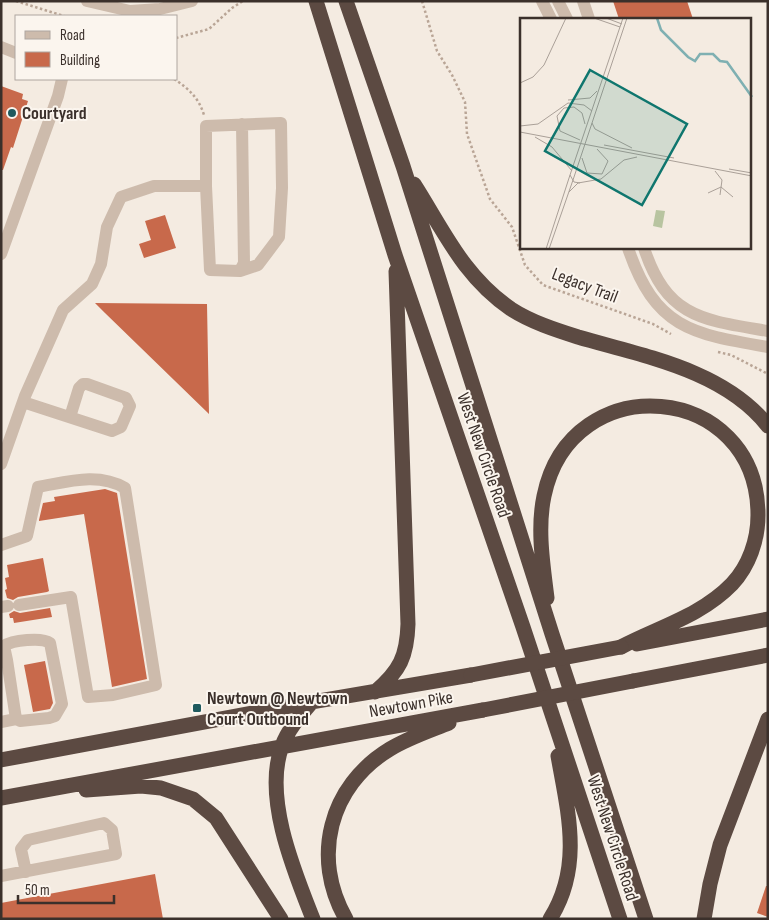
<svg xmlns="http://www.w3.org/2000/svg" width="769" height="920" viewBox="0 0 769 920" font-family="'Sofia Sans Condensed',sans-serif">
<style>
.building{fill:#c8694b}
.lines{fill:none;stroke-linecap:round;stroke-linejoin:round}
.path{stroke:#b9a596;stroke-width:2.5;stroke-dasharray:2.5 2.5;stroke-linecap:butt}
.minor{stroke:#cdbbac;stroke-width:12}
.highway{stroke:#5c4a42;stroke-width:15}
.highway-bridge{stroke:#5c4a42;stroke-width:15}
.poi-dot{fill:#1f5a5e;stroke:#fbf5ee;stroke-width:2}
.labels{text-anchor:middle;stroke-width:4;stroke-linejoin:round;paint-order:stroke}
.poi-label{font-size:18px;font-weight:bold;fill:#3b302b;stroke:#fbf5ee;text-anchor:start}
.street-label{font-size:18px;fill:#3b302b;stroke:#fbf5ee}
.inset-river{fill:none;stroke:#7fb0b2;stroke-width:2.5}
.inset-road{fill:none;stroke:#aaa098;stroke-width:1}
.view{fill:#0f766e;fill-opacity:0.15;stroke:#0f766e;stroke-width:2.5}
.inset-edge{fill:none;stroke:#3b302b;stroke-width:2.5}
</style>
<rect width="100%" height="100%" fill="#f4ebe1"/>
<path class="building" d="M613 1H687L693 19H619Z
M1 86 23 94 22 99 28 101 13 148 11 147 3 170H1Z
M165 215 176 248 144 258 139 244 151 240 145 221Z
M95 303 207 304 209 414 105 313Z
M105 489 117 493 147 679 112 687 84 514 39 521V520L43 503 55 501 54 497Z
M43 558 49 591 47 592 18 597 13 600 7 598 5 590 7 589 5 578 9 577 7 565Z
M50 608 52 617 14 623 13 618H10L9 614 14 611 20 613Z
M45 661 53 703 50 709 33 712 24 665Z
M155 874 163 919H2L1 903Z
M766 886H768V917L757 913Z"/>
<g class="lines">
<path class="path" d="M16 1 64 16
M422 1 437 51 452 75 465 102 467 134 490 199 512 227 525 265 543 285 653 324 671 334
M176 38 209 29 232 8 243 1
M174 79C188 88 199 98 204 115
M718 352 731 355 768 374"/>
<path class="minor" d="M87 1 130 11 160 9 192 1
M542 1 551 19
M558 1 567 19
M583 1 589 19
M1 47 16 53
M281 123 282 188 279 237 258 265 240 271 210 270 206 186V126Z
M628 248C655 328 691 334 768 347
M644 248C667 318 703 320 768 331
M1 254 58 96 62 79
M240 271 244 263 242 124
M23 402 112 431 121 427 130 406 126 398 87 384H83L79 388 70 417
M1 464 25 396 63 310 92 284 101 264 107 227 121 197 154 186H206
M1 545 27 536 38 487C67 482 98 472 125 488L156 685 113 695 88 697 71 597 19 605
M1 607 8 606
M7 660 4 646C12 640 42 637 50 643L62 704 55 716 49 718 20 721 16 719
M1 662 7 660 16 719 1 722
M1 876 116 854 112 830 104 823 28 840 21 849 26 872"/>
<path class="highway" d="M316 1 395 255 523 627 620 919
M346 1 403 166 552 634 646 919
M414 184C444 231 463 276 511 309 531 322 556 330 578 337 643 356 724 370 768 426
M547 598C543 565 537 529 544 496 571 365 758 382 758 515 758 540 749 566 732 584 701 616 659 627 621 647
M637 644 768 619
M633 681 768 655
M375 692C400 671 407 656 408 624L396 271
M312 702C301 715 288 729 282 746 263 797 294 871 313 919
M1 760 312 702 471 675
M86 790 141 786 161 788 193 799 216 818 281 919
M1 798 483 710
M346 919C311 858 329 786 390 749 408 738 429 731 449 723
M550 919C583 867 568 812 558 756
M704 919 710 884 720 845 768 719"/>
<path class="highway-bridge" d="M471 675 621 647
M483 710 633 681"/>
</g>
<g class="poi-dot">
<circle cx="12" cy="113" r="5"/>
<rect x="192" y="703" width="10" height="10" rx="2.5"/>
</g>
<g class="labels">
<g class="poi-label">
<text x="22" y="119">Courtyard</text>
<text x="207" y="704">Newtown @ Newtown<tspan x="207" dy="21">Court Outbound</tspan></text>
</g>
<g class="street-label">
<text transform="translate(585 285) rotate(21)" y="6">Legacy Trail</text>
<text transform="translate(484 455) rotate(71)" y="6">West New Circle Road</text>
<text transform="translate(411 704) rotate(-10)" y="6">Newtown Pike</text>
<text transform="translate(613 838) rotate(72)" y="6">West New Circle Road</text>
</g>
</g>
<g transform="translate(520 18)">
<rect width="231" height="231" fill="#f4ebe1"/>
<path d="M136 192 145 193 142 210 133 208Z" fill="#b8c4a0"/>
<path class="inset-river" d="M137 0 141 12 168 39 175 43 180 36H193L200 43 207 44 232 79"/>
<path class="inset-road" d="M74 0 100 9M86 0 102 6M0 65 13 59 24 47 46 0M48 82 70 80 77 73M72 105 75 111 112 130M0 108 18 106 48 85 64 87 72 93M0 114 232 158M15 119 32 129 52 153M60 122 40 113 37 98 44 90 54 89 62 95 65 106M84 127 154 140M62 140 67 155 82 156 88 143 77 131M209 151 232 155M195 153 202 162 200 177M53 162 107 0M60 165 54 164 50 157 103 0M49 174 58 165 81 161 104 142 117 139M188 175 201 169 213 179M26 231 50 157M29 231 53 162"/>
<path class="view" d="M70 52 167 106 122 187 25 133Z"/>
<rect width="231" height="231" class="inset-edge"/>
</g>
<rect width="769" height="920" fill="none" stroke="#3b302b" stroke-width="5"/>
<rect x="15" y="15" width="162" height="65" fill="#fbf5ee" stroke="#aea6a0"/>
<rect x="25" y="31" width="25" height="8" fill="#cdbbac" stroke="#aea6a0"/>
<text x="60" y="40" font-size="15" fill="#3b302b">Road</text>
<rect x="25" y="52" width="25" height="15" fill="#c8694b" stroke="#aea6a0"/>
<text x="60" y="65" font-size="15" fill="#3b302b">Building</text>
<path d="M18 895v8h96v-8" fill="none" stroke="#3b302b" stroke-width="2.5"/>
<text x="25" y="895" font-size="15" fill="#3b302b" stroke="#fbf5ee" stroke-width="4" paint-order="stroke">50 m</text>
</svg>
